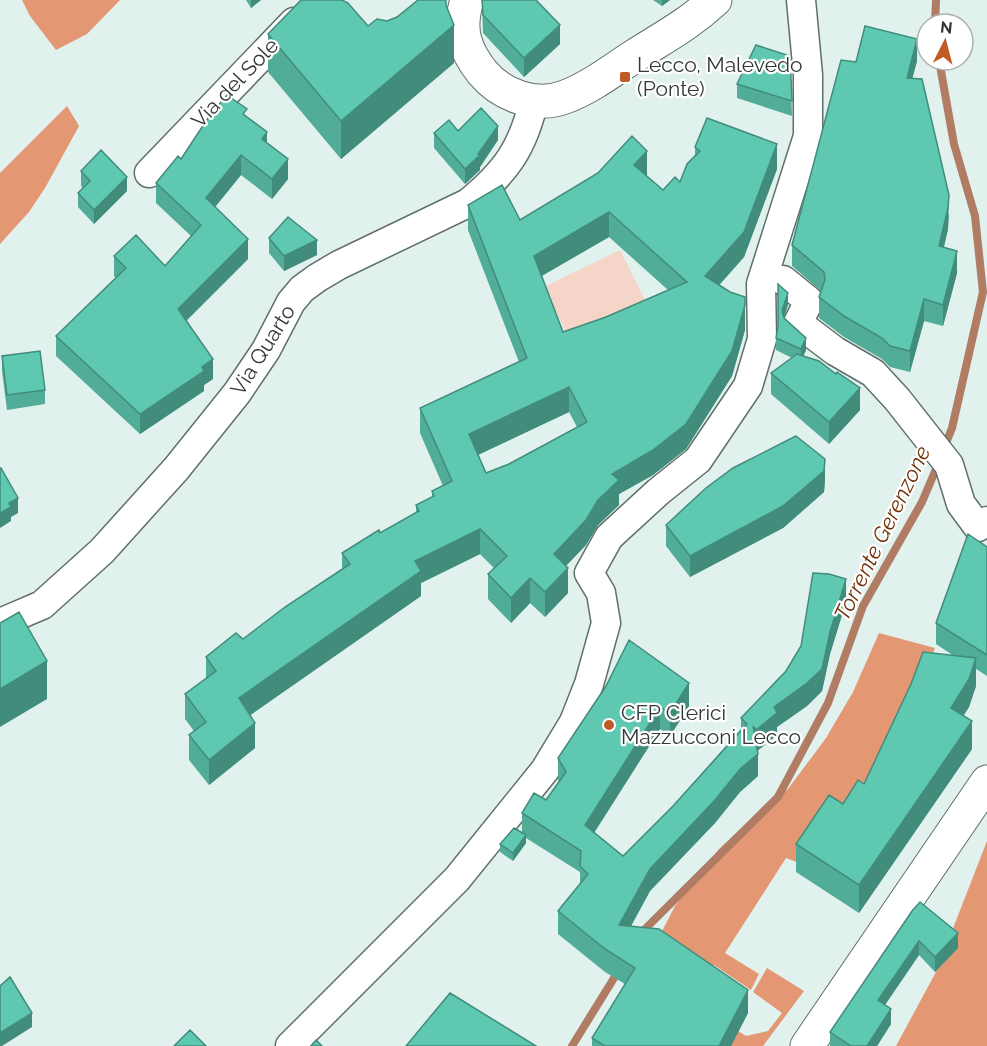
<svg xmlns="http://www.w3.org/2000/svg" width="987" height="1046" viewBox="0 0 987 1046" font-family="Raleway,sans-serif">
<style>
.green{fill:#f5d5c7}
.forest{fill:#e39873}
.lines{fill:none;stroke-linecap:round;stroke-linejoin:round}
.stream{stroke:#b07d64;stroke-width:8}
.street-casing{stroke:#616f6b;stroke-width:31}
.secondary-casing{stroke:#616f6b;stroke-width:35}
.street{stroke:#fff;stroke-width:28}
.secondary{stroke:#fff;stroke-width:33}
.wall{fill:#51ac98;fill-rule:evenodd}
.shaded-wall{fill:#428c7c}
.building{fill:#5ec8b1;stroke:#428c7c;stroke-width:1.5;fill-rule:evenodd}
.poi-dot{fill:#bf5c25;stroke:#fff;stroke-width:2}
.labels{text-anchor:middle;stroke-width:4.5;stroke-linejoin:round;paint-order:stroke}
.poi-label{font-size:21px;fill:#313836;stroke:#fff;text-anchor:start}
.street-label{font-size:21px;fill:#313836;stroke:#fff}
.water-label{font-size:22px;font-style:italic;fill:#712e03;stroke:#fff}
</style>
<rect width="100%" height="100%" fill="#e1f1ed"/>
<path class="green" d="M620 250 646 302 569 339 544 287Z"/>
<path class="forest" d="M22 0H120L87 34 56 50 30 16Z
M67 106 79 126 45 188 29 212 0 244V173Z
M879 633 935 648 881 778 802 864 786 858 725 953 759 974 751 990 714 965 687 1002 640 1046 659 937 675 906 719 849 754 816 788 789 826 738 853 692Z
M987 841V1046H896L936 972Z
M767 968 804 991 763 1046H730L738 1031 746 1036 768 1031 782 1013 753 992Z"/>
<g class="lines">
<path class="stream" d="M935 24 936 0
M939 60 954 144 975 216 983 292 952 428 944 448
M640 934 778 797 828 703 863 606 922 502 939 462
M572 1046 619 970"/>
<g class="street-casing">
<path id="street" d="M149 173 294 22
M783 280 809 301 798 323 835 351 873 373 897 399 949 465 961 504 978 527 987 521
M0 623 42 605 102 551 176 469 237 393 266 350 291 302 302 289 317 278 339 265 468 203C506 172 523 148 534 100
M290 1046 457 879 545 770 574 722 589 684 606 623 601 593 589 573 609 537 658 492 698 460 748 386 762 339 761 284 808 136V75L801 0"/>
</g>
<g class="secondary-casing">
<path id="secondary" d="M467 0C458 29 464 49 482 72 502 96 536 108 565 97 590 88 614 69 636 55 666 36 689 24 715 0
M807 1046 987 782"/>
</g>
<use href="#street" class="street"/>
<use href="#secondary" class="secondary"/>
</g>
<path class="wall" d="M246 0H261L251 8Z
M653 0H670L662 6Z
M482 3 560 44 524 77 483 33Z
M368 26 454 63 341 159 268 72V34Z
M790 56 792 116 737 98V84Z
M917 61 912 78 949 216 948 229 944 247 957 273 943 326 924 321 910 372 890 367 882 359 844 337 819 318V297L821 291 792 266V245L856 62Z
M247 117 267 143 288 179 272 199 241 175 215 207 248 259 187 320 213 379 204 385V391L140 434 56 356V336L116 278 114 276V256L165 266 191 236 156 203V183L181 159Z
M458 131 498 140 480 167V170L465 184 434 148V133Z
M695 147 777 169 744 257 719 285 745 330 732 376 686 449 653 475 619 494V505L598 525 586 545 566 566 568 593 545 617 530 603 511 623 488 599V574L494 568 480 554 421 583V596L250 715 255 748 209 785 189 760V735L194 731 185 719V694L206 679V657L243 639 342 570V553L416 513V505L432 497V491L443 486 420 433V408L519 362 468 230V205L520 220 647 176 663 190 680 182 695 157ZM609 237 668 290 606 317 563 332 542 276ZM569 412 577 427 509 464 486 473 478 455Z
M81 171 127 191 94 224 78 207V193L83 188 81 186Z
M269 238 317 255 284 271 269 253Z
M788 305 784 318 806 350 803 356 860 410 829 444 771 394V373L792 358 776 350V338L778 327Z
M2 356 45 390V404L7 410 2 371Z
M825 480 824 492 783 528 690 577 666 546V525Z
M987 547V676L976 669V686L969 707 963 716 972 749 859 913 796 872V844L843 804 864 784 954 656 936 644V623Z
M846 602 830 654 822 691 807 706 777 727V735L757 751 758 776 740 792 715 823 650 891 631 926 748 1013 731 1046H592V1038L625 984 605 972 558 934V911L580 884V872L526 838V843L513 861 500 852V844L522 833V813L546 800 559 782 558 780V758L606 686 689 706 670 736 660 729 594 833 623 856 673 806 741 729V718L786 671Z
M912 911 958 948 935 972 919 955 885 1005 891 1024 877 1046H830V1032Z"/>
<path class="shaded-wall" d="M251 0H261L251 8Z
M662 0H670L662 6Z
M454 25V63L341 159V121Z
M560 25V44L524 77V58Z
M917 39V61L907 99V78Z
M498 126V140L480 167V170L465 184V169L478 154Z
M267 132V152L262 139Z
M777 144V169L744 257 705 301V276Z
M647 151V176L634 190V165Z
M241 155V175L206 218V198Z
M288 159V179L272 199V179Z
M127 177V191L94 224V210Z
M949 195 948 229 939 267V246Z
M609 212V237L534 280V256Z
M248 239V259L178 329V309Z
M317 240V255L284 271V256Z
M957 251V273L943 326V305Z
M788 293V305L782 322V310Z
M924 299V321L910 372V351Z
M745 305V330L732 376 686 449 653 475 619 494V505L598 525 586 545 554 578V554L612 474Z
M806 338V350L801 362V349Z
M213 359V379L204 385V391L140 434V414Z
M569 387V412L469 459V434Z
M860 388V410L829 444V422Z
M825 459V480L824 492 783 528 690 577V556Z
M18 498V513L11 517V521L0 528V513L9 503Z
M480 529V554L421 583V596L239 723V698L415 561Z
M568 568V593L545 617V592Z
M530 578V603L511 623V598Z
M846 579V602L830 654 822 691 807 706 777 727V735L756 752V730L830 632Z
M976 658V686L969 707 951 736V708Z
M47 661V699L0 727V689Z
M689 683V706L670 736V713Z
M660 707V729L585 847V825Z
M972 721V749L859 913V885Z
M255 723V748L209 785V760Z
M758 754V776L740 792 715 823 650 891 619 948V925L650 869 740 769Z
M526 835V843L513 861V853Z
M958 933V948L935 972V957Z
M919 941V955L878 1015V1000Z
M748 990V1013L731 1046H719Z
M891 1009V1024L877 1046H867Z
M32 1013V1027L2 1046H0V1033Z"/>
<path class="building" d="M301 0H342L348 3 368 26 377 19 387 21 397 17 418 0H446V5L454 25 341 121 268 34Z
M482 0H536L560 25 524 58 483 15Z
M865 26 917 39 907 78 922 79 949 195 948 208 939 246 957 251 943 305 924 299 910 351 890 346 882 338 844 316 819 297 825 280 824 272 792 245 841 60 856 62Z
M756 45 790 56 792 101 737 84Z
M227 95 247 109 243 114 267 132 262 139 288 159 272 179 241 155 206 198 248 239 178 309 213 359 202 367 204 371 140 414 56 336 126 268 114 256 136 235 165 266 201 225 156 183 178 156 181 159 210 115Z
M481 108 498 126 478 154 480 155 465 169 434 133 449 120 458 131Z
M707 118 777 144 744 232 705 276 730 292 745 297V305L732 351 686 424 653 450 612 474 619 480 598 500 586 520 554 554 568 568 545 592 530 578 511 598 488 574 507 556 480 529 415 561 421 571 239 698 255 723 209 760 189 735 206 722 185 694 216 671 206 657 236 633 243 639 285 607 350 564 342 553 379 530 380 533 419 511 416 505 434 496 432 491 452 481 420 408 527 358 468 205 502 185 520 220 598 173 632 136 647 151 634 165 663 190 675 177 680 182 687 164 700 151 695 147ZM609 212 687 282 606 317 563 332 534 256ZM569 387 587 422 509 464 486 473 469 434Z
M101 150 127 177 94 210 78 193 90 181 81 171Z
M288 217 317 240 284 256 269 238Z
M778 284 788 293 782 310 784 318 806 338 801 349 776 338 778 326Z
M40 351 45 390 7 395 2 356Z
M797 354 819 361 836 374 837 372 860 388 829 422 771 373Z
M796 436 825 459 824 471 783 506 690 556 666 525 706 488 733 468Z
M0 468H1L18 498 9 503 11 507 0 513Z
M968 534 987 547V655L936 623Z
M813 573 829 574 846 579 830 632 822 669 807 683 774 707 777 713 756 730 753 726 758 754 740 769 715 800 650 869 619 925 659 929 748 990 719 1046H605L592 1038 635 968 605 949 558 911 588 874 580 866 581 851 522 813 534 793 546 800 566 772 558 758 606 686 629 640 689 683 670 713 660 707 585 825 623 856 673 806 747 724 741 718 786 671 801 646Z
M19 612 47 661 0 689V623Z
M923 652 976 658 969 679 951 708 972 721 859 885 796 844 829 795 843 804 858 780 864 784 911 684Z
M514 828 526 835 513 853 500 844Z
M920 902 958 933 935 957 919 941 878 1000 891 1009 867 1046H851L830 1032 912 911Z
M10 977 32 1013 0 1033V986Z
M450 993 536 1046H406Z
M190 1030 206 1046H174Z
M316 1040 322 1046H311Z"/>
<g class="poi-dot">
<rect x="619" y="71" width="12" height="12" rx="3"/>
<circle cx="609" cy="725" r="6"/>
</g>
<g class="labels">
<g class="poi-label">
<text x="637" y="72">Lecco, Malevedo<tspan x="637" dy="24">(Ponte)</tspan></text>
<text x="621" y="720">CFP Clerici<tspan x="621" dy="24">Mazzucconi Lecco</tspan></text>
</g>
<g class="street-label">
<text transform="translate(235 83) rotate(-46)" y="7">Via del Sole</text>
<text transform="translate(263 350) rotate(-58)" y="7">Via Quarto</text>
</g>
<g class="water-label">
<text transform="translate(882 533) rotate(-64)" y="8">Torrente Gerenzone</text>
</g>
</g>
<g transform="translate(945 42) rotate(6)"><circle r="28" fill="#ffffff" stroke="#adafaf" stroke-width="1.5"/>
<path d="M0-4.5L10 22L0 15L-10 22Z" fill="#bf5c25"/>
<text y="-9" font-size="16" font-weight="bold" text-anchor="middle" fill="#313836">N</text>
</g>
</svg>
